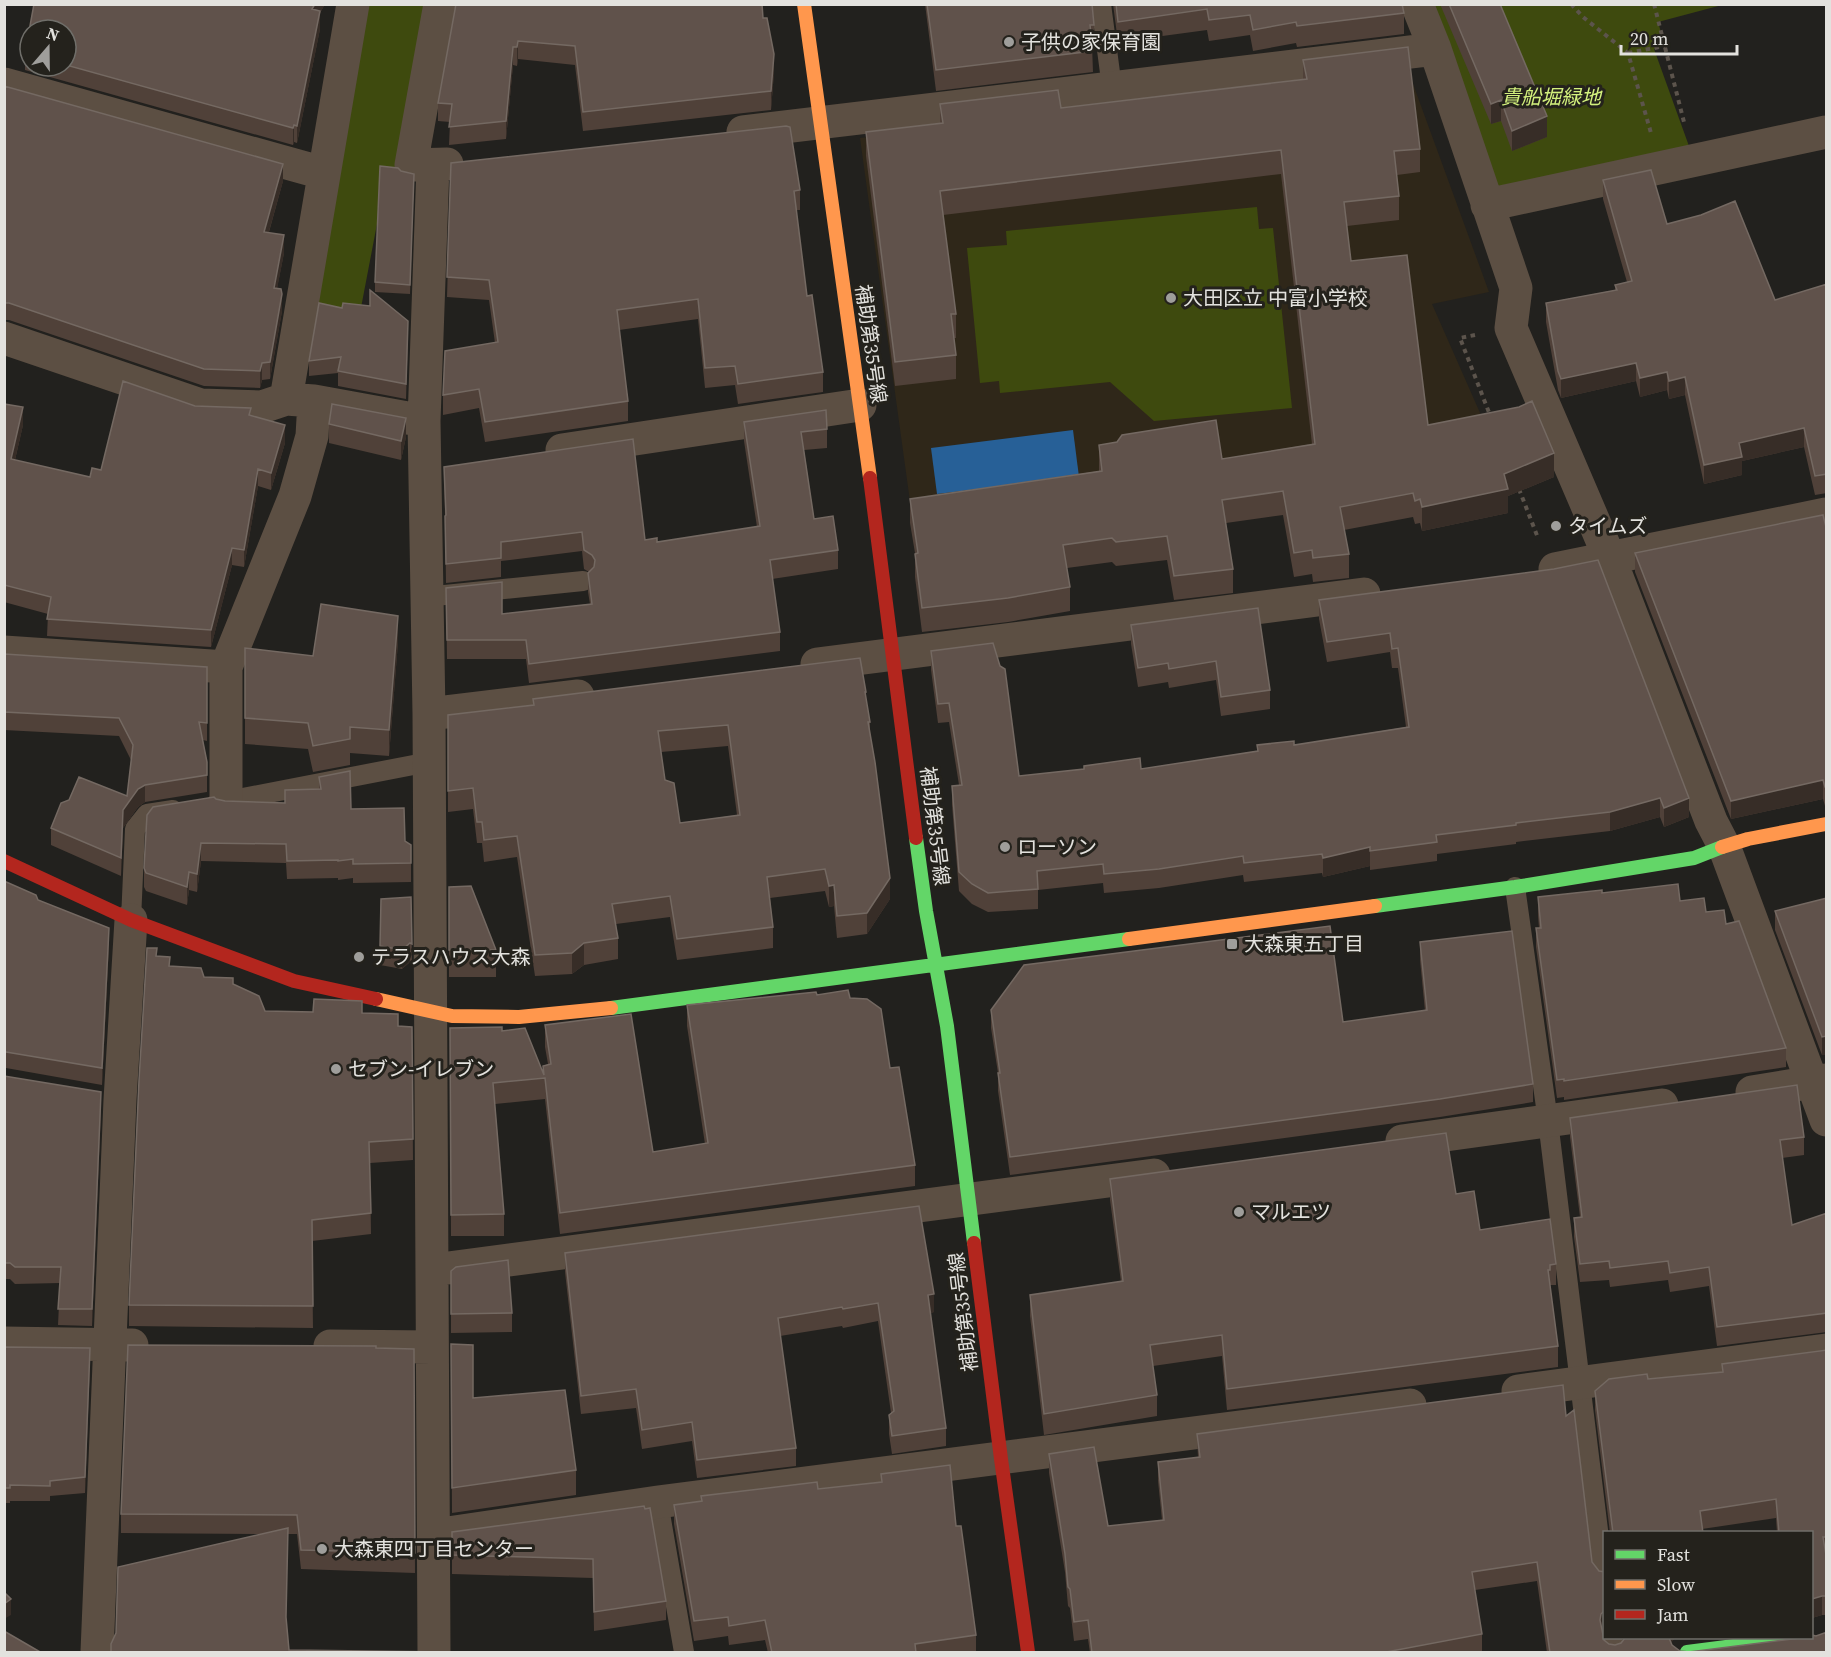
<svg xmlns="http://www.w3.org/2000/svg" width="1831" height="1657" viewBox="0 0 1831 1657" font-family="'Source Serif 4','Noto Sans JP',serif">
<style>
.education{fill:#2f2719}
.green{fill:#3e4a0e}
.water{fill:#276097}
.lines{fill:none;stroke-linecap:round;stroke-linejoin:round}
.path{stroke:#5c544c;stroke-width:4;stroke-dasharray:4.5 4.5;stroke-linecap:butt}
.lane{stroke:#5c4f43;stroke-width:20}
.street{stroke:#5c4f43;stroke-width:33}
.fast{stroke:#63d668;stroke-width:14}
.slow{stroke:#ff974d;stroke-width:14}
.jam{stroke:#b3261e;stroke-width:14}
.wall{fill:#504139;fill-rule:evenodd}
.shaded-wall{fill:#372d27}
.building{fill:#60524b;stroke:#746962;stroke-width:1.5;fill-rule:evenodd}
.poi-dot{fill:#9f9e9b;stroke:#24221c;stroke-width:2}
.labels{text-anchor:middle;stroke-width:6;stroke-linejoin:round;paint-order:stroke}
.poi-label{font-size:20px;fill:#e3e2de;stroke:#24221c;text-anchor:start}
.park-label{font-size:20px;font-style:italic;fill:#d3f17d;stroke:#24221c}
.street-label{font-size:20px;fill:#e3e2de;stroke:#24221c}
</style>
<rect width="100%" height="100%" fill="#22211e"/>
<path class="education" d="M1409 73 1489 292 1432 304 1492 440 912 516 860 138Z"/>
<path class="green" d="M366 5H428L403 154 385 182 360 313 315 306Z
M1415 5H1722L1658 22 1665 46 1654 49 1694 160 1487 205Z
M1257 207 1259 229 1273 228 1292 408 1154 421 1110 382 1000 393 999 381 980 383 967 248 1007 245 1006 231Z"/>
<path class="water" d="M1073 430 1079 477 937 494 931 448Z"/>
<g class="lines">
<path class="path" d="M1571 4 1583 17 1628 53 1651 133
M1654 4 1685 126
M1628 53 1665 46
M1475 335 1460 338 1490 415
M1519 489 1538 538"/>
<path class="lane" d="M1101 4 1112 88
M425 597 583 581
M217 803 429 762
M1515 887 1548 1121 1604 1579
M131 920 135 829 147 814 173 810
M658 1502 684 1652
M1612 1638 1614 1652"/>
<path class="street" d="M440 4 411 165 447 164
M1417 4 1435 49 1516 288 1511 328 1610 559 1711 821 1724 846 1826 1120
M4 84 323 173
M743 132 1435 49
M433 166 424 421 429 714 434 1652
M1487 205 1826 132
M4 338 201 405 262 407 286 399 314 401 424 421
M286 399 353 4
M562 450 860 405
M1555 569 1826 514
M4 652 226 667
M817 664 1364 594
M429 714 578 696
M226 801V667L295 496 312 436 314 401
M1752 1092 1826 1080
M1402 1141 1662 1105
M433 1270 1154 1175
M4 1343 132 1345
M330 1346 432 1347
M1518 1391 1826 1350
M434 1535 658 1502 1410 1405
M97 1652 120 1100 131 920"/>
<path class="fast" d="M916 838 926 911 947 1026 974 1243
M1375 906 1515 887 1694 858 1722 847
M611 1008 1129 939
M1687 1652 1797 1638"/>
<path class="slow" d="M804 4 870 478
M1722 847 1748 839 1826 824
M1129 939 1375 906
M376 999 452 1016 519 1017 611 1008"/>
<path class="jam" d="M870 478 916 838
M4 861 131 920 294 981 376 999
M974 1243 1001 1459 1028 1652"/>
</g>
<path class="wall" d="M34 4H325L320 13V29L297 143 294 142 293 145 25 70V53ZM30 30H66V66H30Z
M456 4 763 18 774 72 771 110 583 131 575 65 518 59 517 66 513 65 506 139 449 145 450 122 438 121V103Z
M925 4H1092L1094 25V45H1092L1093 72 936 91Z
M1113 4H1402L1404 13V34L1297 47 1296 43 1253 51 1250 35 1209 41 1207 30 1118 42Z
M1440 4H1500L1547 137 1512 151 1501 121 1491 124Z
M1303 60 1420 149V172L1397 175 1399 196V220L1347 226 1351 261 1428 425 1554 477 1508 496V513L1422 531 1420 523 1415 524 1413 517 1344 530 1349 554V578L1313 582 1312 574 1294 577 1283 515 1226 523 1233 569V593L1174 600 1167 560 1116 566 1112 562 1067 568 1070 587V611L1008 622 922 632 915 577V553L910 523V499L1099 471V445L1222 459 1312 444 1281 174 943 215 956 314V338H954L956 355V379L895 386 866 156V132L940 123V104L1061 108 1303 79Z
M4 86 283 181 269 232 284 253 277 288 282 311 270 379 262 380 260 388 204 386 9 320H4Z
M451 163 800 190V210H796L807 296 823 372V392L738 404 735 385 705 388 698 319 619 330 628 401V421L485 442 479 408 443 415V395L495 343 489 300 447 297Z
M401 171 414 174 410 294 375 292V282Z
M1603 180 1667 224 1775 300 1827 284V493L1815 495 1804 447 1742 461V475L1704 484 1685 395 1669 399 1667 390 1640 397 1636 381 1561 398 1558 390 1546 322V303L1615 290V285L1627 282 1603 199Z
M408 336 406 399 338 386V373L309 376V361Z
M4 404 23 425 15 460 90 477 101 470 195 406 251 416 285 443 271 490 258 486 244 567 232 565 211 647 47 636 48 614 4 602Z
M744 422 827 429V448L804 450 814 519 838 550V569L772 579 780 632V651L529 683 526 659H447L446 588 502 614 590 604 588 592V573L589 572 584 569 582 551 501 561V577L446 583 445 516 444 467 645 540 657 542 757 527 744 441Z
M329 424 406 437 401 460 329 443Z
M1827 531V806H1825L1823 799 1731 819 1635 572V553Z
M1554 569 1689 817 1664 827 1660 817 1610 831 1516 842V844L1437 854V861L1370 870V866L1323 877 1322 873 1244 882 1243 875 1159 888 1104 893 1103 883 1038 890V909L988 912 972 904 959 891 952 805V786L959 785 949 722 938 723 931 670V651L1019 776 1141 769 1257 751V745H1294L1406 727 1398 668H1392L1390 652 1327 662 1319 619V600Z
M1258 608 1270 690V709L1221 716 1216 680 1169 688 1168 682 1138 687 1131 644V625Z
M398 642 389 756 350 753V765L313 772 308 749 245 744V648L313 656Z
M4 654 207 667V741L203 740 207 762V792L145 802 138 807 123 828 121 876 51 845V828L127 796 131 760 119 736 4 730Z
M866 692V703L870 722V733L890 899 867 934 837 938 834 906 829 907 825 891 770 898 773 927V948L677 960 670 917 616 924 618 938V959L584 965 572 974 535 976 517 857 484 862 482 843H477L473 809 448 812V715L533 705V699ZM728 746 737 815 680 823 665 780 661 752Z
M319 777 351 809 405 841 411 845V882L353 883V878L338 880V878L287 879 286 863 201 861 197 892 189 890 187 905 146 891 144 887V868L216 799 225 801 285 803 319 789Z
M4 881 38 900 109 944 102 1085 6 1068 4 1069Z
M449 887 496 950V977H449Z
M1602 893 1680 901 1706 912 1726 924 1786 1048V1067L1564 1100V1097L1557 1098 1536 947V928H1539L1538 916V897Z
M411 897 412 963 410 962 402 969 380 965V946Z
M1827 898V1055H1822L1775 930V911Z
M1420 942 1533 1084V1102L1440 1117 1010 1175 998 1091V1073L991 1028V1010L1343 1022 1425 1011 1420 960Z
M157 956 170 966 204 977 233 984 265 1011 362 1013 398 1026 412 1027 413 1160 370 1163 371 1234 312 1241 313 1328 129 1326V1305Z
M817 995 850 998 890 1068 915 1165V1186L560 1234 545 1099 495 1104 504 1214V1236H451L450 1028 502 1031 543 1072V1066L548 1064 545 1047V1025L653 1152 705 1144 687 1026V1005Z
M4 1076 101 1109 92 1326 58 1325 60 1283 15 1284 10 1279H4Z
M1570 1118 1804 1137V1155L1782 1158 1792 1225 1827 1213V1332L1717 1346 1709 1286 1670 1292 1668 1280 1610 1287 1609 1280 1580 1282 1574 1237V1218L1580 1217 1570 1137Z
M1110 1179 1456 1194 1480 1230 1556 1264V1285H1550L1558 1346V1367L1227 1410 1222 1356 1153 1366 1157 1395V1416L1044 1435 1030 1316V1295L1121 1282 1110 1200Z
M565 1253 934 1312 930 1313 946 1428V1446L892 1454 889 1434V1415L891 1413 878 1321 843 1328 842 1326 780 1336 796 1448V1466L697 1478 692 1441 642 1449 636 1408 581 1414 565 1272Z
M451 1271 512 1313V1332L451 1333Z
M451 1344 473 1398 576 1470V1495L452 1513Z
M4 1347 90 1363 85 1493 50 1496V1501H10V1503H4Z
M376 1348 414 1349 415 1573 301 1569 297 1534H288L111 1653 116 1633 261 1534 121 1533V1514Z
M1827 1350V1556H1826L1827 1561V1615H1822L1812 1618V1533H1777L1776 1518 1702 1529 1703 1533H1610L1595 1410V1391L1648 1379 1722 1372V1364Z
M1566 1416 1592 1562 1599 1571 1605 1572V1629L1602 1631 1604 1640 1609 1644 1615 1645 1621 1643 1624 1640 1623 1638H1675L1671 1642 1672 1645 1680 1651 1689 1652 1827 1653H1547L1537 1581 1475 1590 1482 1634V1653H1090L1088 1639 1074 1641 1070 1608 1068 1606 1065 1572 1049 1473V1454L1108 1526 1162 1520 1158 1481V1462L1198 1458 1197 1434Z
M881 1474 956 1526 976 1635V1653H768L765 1640 729 1645 728 1636 694 1641 674 1524V1505L701 1501V1496L818 1489 881 1482Z
M644 1506 666 1601V1620L594 1631 593 1578 452 1574V1532Z"/>
<path class="shaded-wall" d="M315 4H325L320 13V29L297 143V126L312 9Z
M518 41V59L517 66V47Z
M513 47V65L506 139V121Z
M774 54V72L771 110V91Z
M1501 100V121L1491 124V104Z
M1547 116V137L1512 151V131Z
M294 125V142L293 145V128Z
M283 164V181L264 249V232Z
M284 235V253L274 305V288Z
M282 294V311L270 379V362Z
M262 363V380L260 388V371Z
M1636 363V381L1561 398V379Z
M1667 372V390L1640 397V378Z
M1685 377V395L1669 399V381Z
M23 407V425L11 477V459Z
M406 418V437L401 460V441Z
M285 425V443L271 490V473Z
M1804 428V447L1742 461V475L1704 484V465L1739 443Z
M1554 453V477L1508 496V513L1422 531V507Z
M258 469V486L244 567V550Z
M232 548V565L211 647V630Z
M398 616V642L389 756V730Z
M1823 780V799L1731 819V801Z
M145 785V802L138 807 123 828 121 876 123 810 138 789Z
M1660 798V817L1610 831V812Z
M1689 798V817L1664 827V808Z
M201 843V861L197 892V874Z
M1370 847V866L1323 877V858Z
M189 872V890L187 905V887Z
M890 878V899L867 934V913Z
M834 885V906L829 907V886Z
M109 928V944L102 1085V1068Z
M410 943V962L402 969V950Z
M584 943V965L572 974V953Z
M1827 1036V1055H1822V1037Z
M4 1052H6V1068L4 1069Z
M101 1092V1109L92 1326V1309Z
M934 1294V1312L928 1314V1295Z
M90 1348V1363L85 1493V1477Z
M1822 1596V1615L1812 1618V1599Z
M11 1599V1615L4 1619V1604Z
M1605 1610V1629L1601 1633 1600 1620 1601 1614Z
M1668 1638H1675L1670 1644Z"/>
<path class="building" d="M34 4H315L312 9 320 11 297 126 294 125 293 128 66 65V30H30V54L25 53Z
M456 4H762L763 18H767L774 54 771 91 583 112 575 46 518 41 517 47H513L506 121 449 127 452 104 438 103Z
M927 4H1092L1094 25H1090L1093 51 936 70Z
M1116 4H1402L1404 13 1297 26 1296 22 1253 30 1250 15 1209 20 1207 9 1118 22Z
M1449 4H1500L1547 116 1512 131 1501 100 1491 104Z
M1408 47 1420 149 1394 151 1399 196 1344 202 1351 261 1407 255 1428 425 1519 407 1532 401 1554 453 1504 474 1508 489 1422 507 1420 499 1415 501 1413 493 1340 507 1349 554 1313 558 1312 550 1294 553 1283 491 1222 500 1233 569 1174 576 1167 536 1116 542 1112 538 1063 545 1070 587 1008 598 922 608 915 554 918 553 910 499 1102 471 1099 445 1117 442 1122 435 1216 420 1222 459 1315 444 1281 150 940 191 956 314H951L956 355 895 362 866 132 943 123 940 104 1058 90 1061 108 1307 79 1303 60Z
M4 86 283 164 264 232 284 235 274 288 281 289 282 294 270 362 262 363 260 371 204 369 9 303H4Z
M786 126 790 127 800 190 794 191 807 296 812 295 823 372 738 384 735 366 705 368 698 299 617 310 628 401 485 422 479 389 443 395 445 351 498 342 489 280 447 277 451 163Z
M380 166 398 168 401 171 414 174 410 285 375 282Z
M1651 170 1667 224 1701 215 1735 201 1775 300 1827 284V474L1815 476 1804 428 1739 443 1742 457 1704 465 1685 377 1669 381 1667 372 1640 378 1636 363 1561 379 1558 371 1546 303 1617 290 1615 285 1632 281 1603 180Z
M370 290 408 321 406 384 338 371 341 357 309 361 319 303 342 308 343 303 370 306Z
M123 381 195 406 251 408 249 415 285 425 271 473 258 469 244 550 232 548 211 630 47 619 51 597 4 585V404L23 407 11 459 90 477 92 468 101 470Z
M332 404 406 418 401 441 329 424Z
M826 410 827 429 801 432 814 519 833 516 838 550 770 560 780 632 529 664 526 640H447L446 588 502 582V614L592 604 588 573 594 567 595 560 592 555 584 550 582 532 501 542V558L446 564 445 516 446 515 444 467 633 439 645 540 657 538V542L760 526 744 422Z
M1823 515 1827 531V787H1825L1823 780 1731 801 1635 553Z
M1598 560 1689 798 1664 808 1660 798 1610 812 1516 823V825L1436 835 1437 842 1370 851V847L1323 858 1322 854 1244 863 1243 856 1159 869 1104 874 1103 864 1037 871 1038 889 988 893 972 884 959 872 952 786 962 785 949 703 938 704 931 651 993 643 1000 666 1005 669 1019 776 1084 769V766L1140 758 1141 769 1258 751 1257 745 1294 741V745L1409 727 1398 648 1392 649 1390 633 1327 642 1319 600 1554 569Z
M321 604 398 616 389 730 350 727V739L313 746 308 723 245 718V648L313 656Z
M1258 608 1270 690 1221 697 1216 661 1169 669 1168 663 1138 668 1131 625Z
M4 654 207 667V723L199 722 207 762V775L145 785 138 789 123 810 121 858 51 828 61 803 69 800 79 777 127 796 133 745 119 718 4 712Z
M860 658 866 692H865L870 722H868L875 762 890 878 867 913 837 916 834 885 829 886 825 869 767 877 773 927 677 939 670 896 612 904 618 938 584 943 572 953 535 955 517 836 484 840 482 822H477L473 788 448 791V715L534 705 533 699ZM728 725 740 815 680 823 674 783 665 780 658 731Z
M350 771 351 809 404 808 405 841 411 845V863L353 864V859L338 861V860L287 861 286 844 201 843 197 874 189 872 187 887 146 873 144 868 147 815 153 807 214 797 216 799 225 801 285 803V790L321 789 319 777Z
M4 881 36 895 38 900 109 928 102 1068 6 1052H4Z
M1678 884 1680 901 1704 898 1706 912 1724 910 1726 924 1739 921 1786 1048 1564 1081V1079L1557 1080 1536 928H1541L1538 897 1602 890V893Z
M471 886 496 950H449V887Z
M411 897 412 944 410 943 402 950 380 946 381 899Z
M1827 898V1036L1822 1037 1775 911Z
M1330 926 1343 1022 1427 1010 1420 942 1512 931 1533 1084 1440 1099 1010 1157 998 1073H1000L991 1010 1024 965Z
M147 948H157L156 956 170 957 169 966 201 968 204 977 233 978V984L259 996 265 1011 313 1012 314 999 362 1001V1013L398 1014V1026L412 1027 413 1139 369 1142 371 1213 312 1220 313 1306 129 1305 139 1080Z
M848 990 850 998 867 999 881 1009 890 1068 899 1067 915 1165 560 1213 545 1078 493 1083 504 1214 451 1215 450 1028 502 1027V1031L525 1028 544 1075 543 1066 551 1064 545 1025 631 1014 653 1152 708 1143 687 1005 816 992 817 995Z
M4 1076 101 1092 92 1309H58L61 1267H15L10 1263H4Z
M1797 1085 1804 1137 1780 1140 1792 1225 1827 1213V1313L1717 1327 1709 1267 1670 1273 1668 1261 1610 1268 1609 1261 1580 1264 1574 1218 1582 1217 1570 1118Z
M1446 1133 1456 1194 1474 1191 1480 1230 1550 1219 1556 1264 1550 1265V1270H1548L1558 1346 1227 1389 1222 1335 1150 1345 1157 1395 1044 1414 1030 1295 1123 1281 1110 1179Z
M919 1206 934 1294 928 1295 946 1428 892 1436 889 1415 894 1411 878 1303 843 1309 842 1307 778 1318 796 1448 697 1460 692 1422 642 1430 636 1389 581 1396 565 1253Z
M508 1260 512 1313 451 1314V1271L456 1267Z
M451 1344 473 1345V1398L565 1390 576 1470 452 1488Z
M128 1345 376 1346V1348L414 1349 415 1553 301 1550 297 1515 121 1514Z
M4 1347 90 1348 85 1477 50 1481V1486L10 1485V1488H4Z
M1827 1350V1537H1823L1827 1561V1596H1822L1812 1599V1533H1779L1776 1499 1700 1511 1703 1533H1613L1595 1391 1609 1379 1647 1374 1648 1379 1723 1372 1722 1364Z
M1563 1385 1566 1416 1574 1410 1592 1562 1599 1571 1605 1572V1610L1601 1614 1600 1620 1604 1640 1609 1644 1615 1645 1621 1643 1625 1638H1669L1672 1645 1680 1651 1689 1652 1800 1638H1812V1635L1816 1636 1827 1632V1653H1550L1537 1562 1472 1572 1482 1634 1381 1653H1092L1088 1620 1074 1622 1070 1589 1068 1587 1065 1554 1049 1454 1094 1447 1108 1526 1164 1520 1158 1462 1200 1457 1197 1434Z
M950 1465 956 1526H961L976 1635 915 1644 916 1653H772L765 1620 729 1626 728 1617 694 1621 674 1505 702 1501 701 1496 801 1484 817 1482 818 1489 882 1482 881 1474Z
M644 1506 645 1509 650 1508 666 1601 594 1612 593 1559 452 1555V1532Z
M288 1528 286 1617 289 1650 521 1653H111V1644L116 1633 118 1567Z
M4 1592 11 1599 4 1604Z
M4 1631 42 1653H4Z"/>
<g class="poi-dot">
<circle cx="1009" cy="42" r="6"/>
<circle cx="1171" cy="298" r="6"/>
<circle cx="1556" cy="526" r="6"/>
<circle cx="1005" cy="847" r="6"/>
<rect x="1226" y="938" width="12" height="12" rx="3"/>
<circle cx="359" cy="957" r="6"/>
<circle cx="336" cy="1069" r="6"/>
<circle cx="1239" cy="1212" r="6"/>
<circle cx="322" cy="1549" r="6"/>
</g>
<g class="labels">
<g class="poi-label">
<text x="1021" y="49">子供の家保育園</text>
<text x="1183" y="305">大田区立 中富小学校</text>
<text x="1568" y="533">タイムズ</text>
<text x="1017" y="854">ローソン</text>
<text x="1244" y="951">大森東五丁目</text>
<text x="371" y="964">テラスハウス大森</text>
<text x="348" y="1076">セブン-イレブン</text>
<text x="1251" y="1219">マルエツ</text>
<text x="334" y="1556">大森東四丁目センター</text>
</g>
<g class="park-label">
<text x="1551" y="104">貴船堀緑地</text>
</g>
<g class="street-label">
<text transform="translate(871 344) rotate(82)" y="7">補助第35号線</text>
<text transform="translate(935 826) rotate(83)" y="7">補助第35号線</text>
<text transform="translate(963 1312) rotate(-97)" y="7">補助第35号線</text>
</g>
</g>
<rect width="1831" height="1657" fill="none" stroke="#e3e2de" stroke-width="12"/>
<rect x="1603" y="1531" width="210" height="108" fill="#24221c" stroke="#706f6a" stroke-width="1.5"/>
<rect x="1615" y="1550" width="30" height="9" fill="#63d668" stroke="#706f6a" stroke-width="1.5"/>
<text x="1657" y="1561" font-size="18" fill="#e3e2de">Fast</text>
<rect x="1615" y="1580" width="30" height="9" fill="#ff974d" stroke="#706f6a" stroke-width="1.5"/>
<text x="1657" y="1591" font-size="18" fill="#e3e2de">Slow</text>
<rect x="1615" y="1610" width="30" height="9" fill="#b3261e" stroke="#706f6a" stroke-width="1.5"/>
<text x="1657" y="1621" font-size="18" fill="#e3e2de">Jam</text>
<g transform="translate(48 48) rotate(20)"><circle r="28" fill="#24221c" stroke="#706f6a" stroke-width="1.5"/>
<path d="M0-4.5L10 22L0 15L-10 22Z" fill="#9f9e9b"/>
<text y="-9" font-size="16" font-weight="bold" text-anchor="middle" fill="#e3e2de">N</text>
</g>
<path d="M1621 45v9h116v-9" fill="none" stroke="#e3e2de" stroke-width="3"/>
<text x="1630" y="45" font-size="18" fill="#e3e2de" stroke="#24221c" stroke-width="4.5" paint-order="stroke">20 m</text>
</svg>
